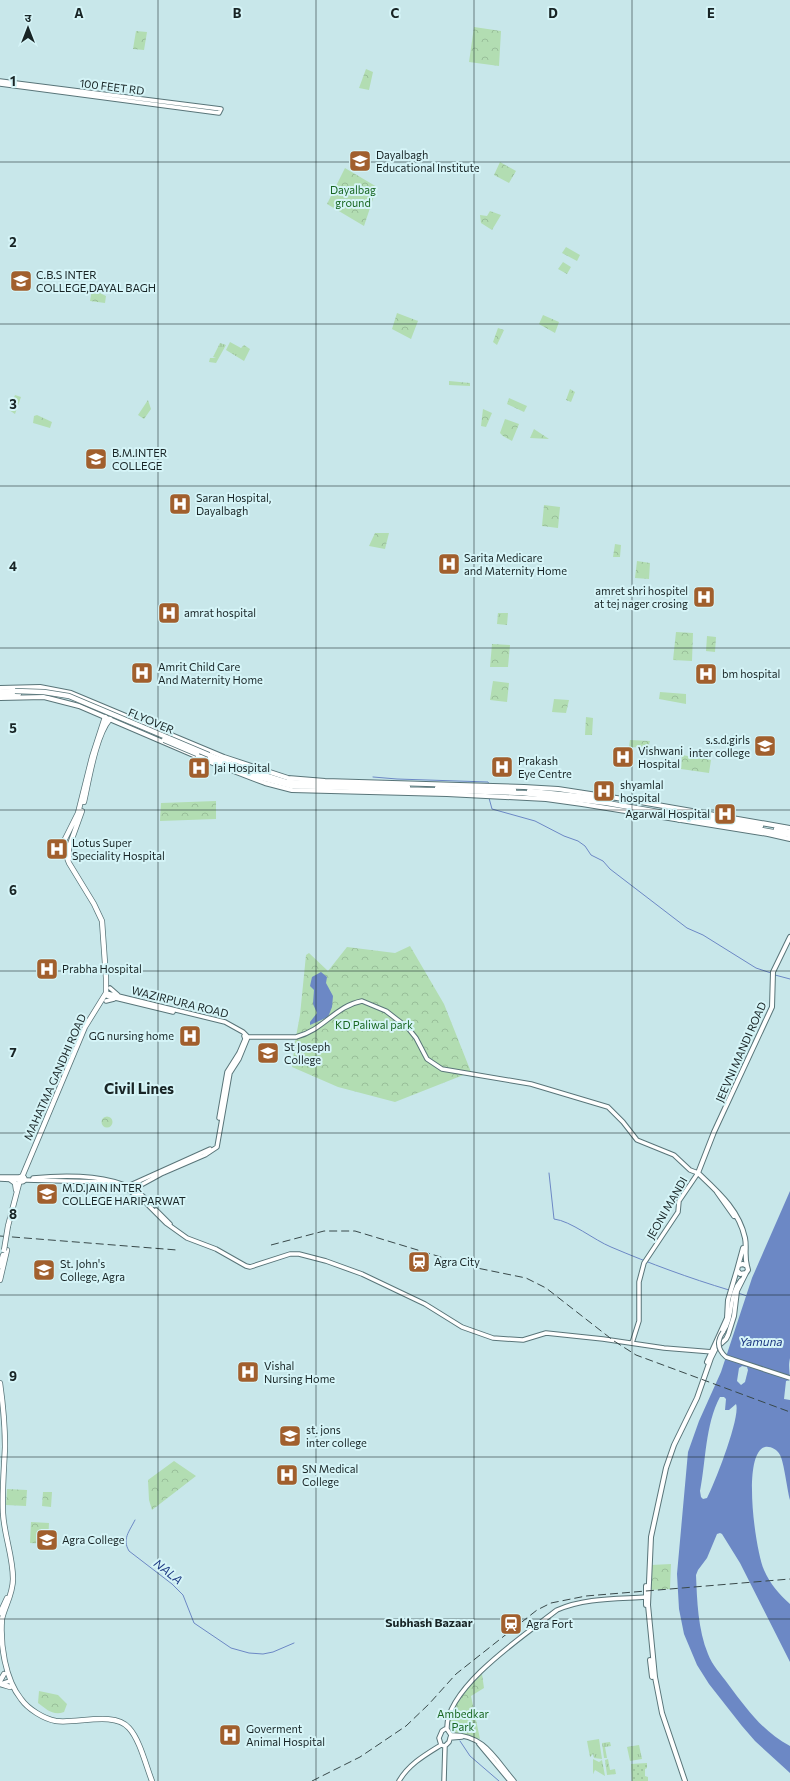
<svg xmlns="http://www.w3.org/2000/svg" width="790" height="1781" viewBox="0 0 790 1781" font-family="Commissioner,'Noto Sans Devanagari',sans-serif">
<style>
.grass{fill:url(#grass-tufts)}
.park{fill:url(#park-crowns)}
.garden{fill:url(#garden-dots)}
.water{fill:#6c88c5;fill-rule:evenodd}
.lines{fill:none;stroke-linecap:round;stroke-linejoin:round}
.stream{stroke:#6c88c5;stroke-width:1}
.secondary-casing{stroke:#597579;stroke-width:5.5}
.primary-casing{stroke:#597579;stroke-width:6}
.trunk-casing{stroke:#597579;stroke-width:6}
.secondary{stroke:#fff;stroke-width:3.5}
.primary{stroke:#fff;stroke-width:4}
.trunk{stroke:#fff;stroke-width:4.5}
.rail{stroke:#39494a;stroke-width:1;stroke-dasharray:8 4;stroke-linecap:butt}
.secondary-bridge-casing{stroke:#597579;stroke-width:5.5;stroke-linecap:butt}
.trunk-bridge-casing{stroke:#597579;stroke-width:6;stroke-linecap:butt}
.secondary-bridge{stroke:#fff;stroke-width:3.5}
.trunk-bridge{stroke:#fff;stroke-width:4.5}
.grid{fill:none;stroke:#182425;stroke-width:1;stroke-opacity:0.55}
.labels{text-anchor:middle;stroke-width:4;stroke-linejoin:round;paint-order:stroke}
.street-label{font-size:11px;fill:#182425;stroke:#d5f4f7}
.poi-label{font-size:11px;fill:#182425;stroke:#d5f4f7;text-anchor:start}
.park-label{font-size:11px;fill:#196722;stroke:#d5f4f7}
.water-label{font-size:12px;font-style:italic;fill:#1d3982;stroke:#d5f4f7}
.neighbourhood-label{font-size:12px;font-weight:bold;fill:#182425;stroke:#d5f4f7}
.district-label{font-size:15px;font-weight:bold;fill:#182425;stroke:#d5f4f7}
.grid-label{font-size:13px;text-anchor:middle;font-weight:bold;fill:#182425;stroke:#d5f4f7;stroke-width:4;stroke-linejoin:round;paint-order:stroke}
</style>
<defs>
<pattern id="grass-tufts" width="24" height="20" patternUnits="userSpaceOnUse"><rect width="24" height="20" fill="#b2ddb2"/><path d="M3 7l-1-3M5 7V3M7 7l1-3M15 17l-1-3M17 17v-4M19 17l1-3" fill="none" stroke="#98be99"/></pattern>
<pattern id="park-crowns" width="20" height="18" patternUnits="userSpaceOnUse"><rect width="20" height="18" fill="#b2ddb2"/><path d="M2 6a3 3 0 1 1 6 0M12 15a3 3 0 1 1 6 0" fill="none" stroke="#98be99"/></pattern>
<pattern id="garden-dots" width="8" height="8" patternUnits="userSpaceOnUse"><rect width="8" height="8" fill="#b2ddb2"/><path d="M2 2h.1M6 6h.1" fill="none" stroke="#98be99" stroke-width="1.8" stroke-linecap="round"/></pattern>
</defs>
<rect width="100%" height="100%" fill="#c8e7ea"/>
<path class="grass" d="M230 342 241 348 244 345 250 349 244 361 226 350Z
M220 343 226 345 216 363 209 362 210 358H216L213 357Z
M498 613H508L507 625 497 624Z
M599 1739 602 1759 594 1758 593 1754 590 1757 587 1741Z
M610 1742 611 1746 605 1747 607 1758H604L602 1743Z
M639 1745 642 1759 630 1761 627 1747Z
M593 1759 599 1762 602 1760 605 1776 595 1770 593 1774Z
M608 1759 610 1770 615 1769 616 1774 607 1775 605 1760Z"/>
<path class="park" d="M474 27 501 31 499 66 469 62Z
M136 31 147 32 144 50 133 49Z
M366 69 373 72 369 90 359 88Z
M500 162 516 171 509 183 494 175Z
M345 168 377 187 364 226 327 204Z
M490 211 501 215 492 230 481 223 480 215 487 216Z
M566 247 580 255 577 261 562 253Z
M563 262 571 267 567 274 558 269Z
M92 289 106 296 105 303 90 301Z
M397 313 418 321 411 339 392 329Z
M543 315 559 322 555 333 539 324Z
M498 328 504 330 497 345 493 342Z
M449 381 470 383V386L449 385Z
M570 389 575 392 571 402 566 400Z
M15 395 21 397 15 414 9 410Z
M509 398 527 406 524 412 507 404Z
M148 400 151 409 144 419 138 415Z
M483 409 492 413 486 427 481 426Z
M37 415 52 422 50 428 33 423 34 416Z
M505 419 519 424 512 441 503 436 500 433Z
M534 429 549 439 530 438Z
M544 505 560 507 558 528 542 526Z
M375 533H389L385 549 369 546Z
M615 544 621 545 620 557H613Z
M637 561 650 563 649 579 635 578Z
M676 632 693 633 692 661 673 660Z
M707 636 716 637 715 652 706 651Z
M492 644 510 645 508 667H490Z
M493 681 509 683 507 702 490 700Z
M660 692 686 694V704L659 699Z
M554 699 569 700 566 713 552 712Z
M586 717 593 718 592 735H585Z
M630 740 650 741 648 748 629 747Z
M682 755 711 760 709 773 681 769Z
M216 801V819L160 821 161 803Z
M410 946 444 1004 471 1072 395 1102 338 1087 292 1067 295 1042 300 1015 306 955 309 953 328 971 347 947 395 953Z
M101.5 1122a5.5 5.5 0 1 1 11 0a5.5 5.5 0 1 1-11 0Z
M174 1461 196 1476 152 1510 149 1500 148 1480Z
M7 1489 27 1490 26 1506 6 1505Z
M43 1492H52L51 1507 42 1506Z
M31 1522 49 1523 48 1544 30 1543Z
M671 1564 670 1589 650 1590 651 1565Z
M482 1674 484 1688 471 1696 480 1739 452 1732C440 1713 470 1686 482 1674Z
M39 1691 58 1695 67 1704 64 1712C53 1716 46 1709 38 1703Z"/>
<path class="garden" d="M647 1763V1768L645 1769V1776L648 1777V1781H632L631 1764Z"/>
<path class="water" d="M321 972 327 977 326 983 333 996 332 1007 328 1017 310 1025V1022L317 1013 313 1004 314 990 310 986 312 977Z
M790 1191V1358C788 1367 790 1371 790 1380L786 1381 784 1399 790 1400V1500C787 1489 784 1462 780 1455 777 1449 770 1446 765 1447 741 1454 756 1553 764 1570 770 1584 779 1594 790 1604V1662L740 1563 722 1534 720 1533 717 1534 707 1558 698 1570 696 1575C697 1600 698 1630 708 1654 712 1665 721 1674 728 1684 746 1708 763 1732 790 1746V1773L755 1741 742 1726 709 1684 697 1665 684 1634 679 1609 677 1574 688 1452 699 1421 721 1372 752 1278ZM742 1366 747 1367 748 1370 745 1382 741 1385 737 1381 739 1368ZM720 1397H724L726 1399 725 1410H729L736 1404C741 1416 715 1483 707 1498L703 1499 701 1497 700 1491C706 1461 705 1425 720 1397Z"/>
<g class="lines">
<path class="stream" d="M373 777 397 779 488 782 489 784
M489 798 492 809 535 821 564 836 578 841 585 846 591 855 603 861 610 869 687 928 703 935 756 968 771 973
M775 975 790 979
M549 1173 554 1219C571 1221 594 1240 611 1247 651 1264 689 1278 729 1290
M738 1293 747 1296
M135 1520C129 1532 122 1539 129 1551L172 1584 183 1595 194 1623 231 1648 249 1653 263 1654 273 1652 294 1643
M460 1741 470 1756 499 1781"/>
<g class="secondary-casing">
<path id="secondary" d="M0 81 221 109 219 113 0 84
M110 988 118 995
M106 993 225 1022 243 1032 248 1037 239 1059 230 1073 217 1147 205 1155 161 1174 130 1191
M107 996 173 1012
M106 1001 114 999
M245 1037H296C324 1030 335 1006 362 1001L386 1011 408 1028 416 1038 427 1059 442 1069 531 1084 608 1107 623 1122 637 1140 674 1155 690 1170 698 1173 679 1201 678 1212 644 1263 639 1282V1321L632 1343
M219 1118 227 1072 239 1053 245 1039 244 1036
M0 1177H20
M33 1178C66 1175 118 1173 144 1197
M0 1179 20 1180
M25 1180 104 1182 126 1189 141 1198 166 1223 187 1238 216 1249 246 1266 250 1267 290 1254H299L326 1261 362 1274 425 1304 462 1327 493 1338 523 1340 546 1333 603 1339 664 1348 713 1352
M126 1189 128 1186 210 1149
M156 1210 170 1224
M723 1332C734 1317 728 1295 741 1280
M0 1684 10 1681
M445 1729H447L451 1735 449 1742 445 1746 441 1745 439 1738 442 1731Z
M447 1729C445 1688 526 1634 557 1610 584 1598 616 1599 646 1597
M451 1735C484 1734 495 1759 514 1781
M450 1738 462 1737
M479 1744 510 1781
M399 1781C409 1764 425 1755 441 1745
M444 1781 445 1746"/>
</g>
<g class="primary-casing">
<path id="primary" d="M0 688 40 687 71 693 224 757 288 778 325 781 524 787 558 789 623 799 790 828
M0 698 44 697 79 706 205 760 265 783 292 790 447 794 546 799 582 804 768 834 790 839
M717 1192 734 1216
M739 1265 743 1264 747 1266 748 1270 746 1273 740 1274 737 1270 743 1248
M747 1266C744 1255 747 1247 745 1238 739 1210 718 1192 698 1173L714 1132 772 1007 773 972 790 937
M707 1362 727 1318 728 1300 737 1270
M646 1605V1586
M650 1660 652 1677
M685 1781 662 1713 655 1677 648 1605 651 1537 666 1468 674 1445 697 1398 711 1358 716 1348 726 1339 728 1335 734 1316 737 1291 746 1273"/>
</g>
<g class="trunk-casing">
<path id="trunk" d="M0 692 15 691
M0 695 19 694
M209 755 245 769 286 782 408 787
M195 756 208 758 254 776 292 786 523 793 607 803 790 835
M437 788 514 790
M529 791 597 798
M84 802C89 780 96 735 110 719
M689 814 761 826
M670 816 680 820
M776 829 790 832
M69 859V847L82 811
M19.5 1179a2.5 2.5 0 1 1 5 0a2.5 2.5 0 1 1-5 0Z
M22 1177 85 1027 106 993V978L102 921 94 904 69 863 62 845 78 813 92 757 105 717
M11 1180 15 1183 16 1190
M8 1226 20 1180
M0 1266 3 1255
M0 1280 7 1250
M0 1383C3 1404 5 1425 5 1447 4 1469 2 1491 3 1513 4 1535 13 1556 13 1579 13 1594 5 1606 2 1619 0 1644 5 1679 21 1699 28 1709 44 1719 56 1721 77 1724 114 1711 129 1728 140 1740 146 1766 152 1781
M0 1613 7 1598
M0 1681 4 1674
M0 1684 10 1687"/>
</g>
<use href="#secondary" class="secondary"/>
<use href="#primary" class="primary"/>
<use href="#trunk" class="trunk"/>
<path class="rail" d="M0 1236 177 1250
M271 1245 324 1231H355L477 1268 526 1278 546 1288 614 1341 636 1355 790 1412
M312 1781 360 1757 406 1726 429 1704 456 1674 537 1610 551 1603 586 1596 790 1579"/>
<g class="secondary-bridge-casing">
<path id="secondary-bridge" d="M723 1332C716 1342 718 1350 726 1357L790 1378"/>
</g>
<g class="trunk-bridge-casing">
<path id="trunk-bridge" d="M15 691 44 692 69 696 209 755
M164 740 197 754
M4 1250 8 1226"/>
</g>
<use href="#secondary-bridge" class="secondary-bridge"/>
<use href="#trunk-bridge" class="trunk-bridge"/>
</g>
<path class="grid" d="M158 0V1781M316 0V1781M474 0V1781M632 0V1781M0 162H790M0 324H790M0 486H790M0 648H790M0 810H790M0 971H790M0 1133H790M0 1295H790M0 1457H790M0 1619H790"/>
<defs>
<g id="university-square" transform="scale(1.15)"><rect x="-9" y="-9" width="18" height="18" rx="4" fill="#a15f2d" stroke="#d5f4f7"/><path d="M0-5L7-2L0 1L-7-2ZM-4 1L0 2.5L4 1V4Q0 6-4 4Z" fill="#fff"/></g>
<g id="hospital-square" transform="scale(1.15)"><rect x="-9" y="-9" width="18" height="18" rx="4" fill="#a15f2d" stroke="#d5f4f7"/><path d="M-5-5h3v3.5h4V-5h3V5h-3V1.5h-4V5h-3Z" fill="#fff"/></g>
<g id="station-square" transform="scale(1.15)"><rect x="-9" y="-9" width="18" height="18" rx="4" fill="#a15f2d" stroke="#d5f4f7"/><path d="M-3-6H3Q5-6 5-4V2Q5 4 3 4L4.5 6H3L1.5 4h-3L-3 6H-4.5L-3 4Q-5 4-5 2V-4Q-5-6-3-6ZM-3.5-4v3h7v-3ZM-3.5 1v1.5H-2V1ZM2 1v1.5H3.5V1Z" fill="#fff"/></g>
</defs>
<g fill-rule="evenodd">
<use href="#university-square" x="360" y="161"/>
<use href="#university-square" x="21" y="281"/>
<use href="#university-square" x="96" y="459"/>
<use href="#hospital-square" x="180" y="504"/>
<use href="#hospital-square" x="449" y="564"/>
<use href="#hospital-square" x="704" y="597"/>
<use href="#hospital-square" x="169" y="613"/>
<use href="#hospital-square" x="142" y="673"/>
<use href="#hospital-square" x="706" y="674"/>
<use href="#university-square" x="765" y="746"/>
<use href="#hospital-square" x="623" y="757"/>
<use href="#hospital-square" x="502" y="767"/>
<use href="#hospital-square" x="199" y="768"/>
<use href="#hospital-square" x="604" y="791"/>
<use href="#hospital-square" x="725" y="814"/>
<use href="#hospital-square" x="57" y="849"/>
<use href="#hospital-square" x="47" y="969"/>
<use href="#hospital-square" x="190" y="1036"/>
<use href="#university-square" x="268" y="1053"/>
<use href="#university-square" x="47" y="1194"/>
<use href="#station-square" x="419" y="1262"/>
<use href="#university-square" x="44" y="1270"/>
<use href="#hospital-square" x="248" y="1372"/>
<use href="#university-square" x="290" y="1436"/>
<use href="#hospital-square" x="287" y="1475"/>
<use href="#university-square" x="47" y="1540"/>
<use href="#station-square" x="511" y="1624"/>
<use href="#hospital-square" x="230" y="1735"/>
</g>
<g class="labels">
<g class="street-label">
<text transform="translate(112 87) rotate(7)" y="4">100 FEET RD</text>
<text transform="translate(151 721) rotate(23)" y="4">FLYOVER</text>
<text transform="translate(180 1002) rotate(14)" y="4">WAZIRPURA ROAD</text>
<text transform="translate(741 1052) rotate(-66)" y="4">JEEVNI MANDI ROAD</text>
<text transform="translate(55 1077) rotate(-66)" y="4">MAHATMA GANDHI ROAD</text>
<text transform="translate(667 1208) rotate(-60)" y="4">JEONI MANDI</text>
</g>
<g class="poi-label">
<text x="376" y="159">Dayalbagh<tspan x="376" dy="13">Educational Institute</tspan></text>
<text x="36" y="279">C.B.S INTER<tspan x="36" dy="13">COLLEGE,DAYAL BAGH</tspan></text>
<text x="112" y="457">B.M.INTER<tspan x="112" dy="13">COLLEGE</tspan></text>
<text x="196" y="502">Saran Hospital,<tspan x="196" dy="13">Dayalbagh</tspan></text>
<text x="464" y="562">Sarita Medicare<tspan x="464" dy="13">and Maternity Home</tspan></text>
<text x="688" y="595" text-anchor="end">amret shri hospitel<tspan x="688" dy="13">at tej nager crosing</tspan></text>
<text x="184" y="617">amrat hospital</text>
<text x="158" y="671">Amrit Child Care<tspan x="158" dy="13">And Maternity Home</tspan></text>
<text x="722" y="678">bm hospital</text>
<text x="750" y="744" text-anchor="end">s.s.d.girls<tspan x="750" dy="13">inter college</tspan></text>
<text x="638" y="755">Vishwani<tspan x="638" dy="13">Hospital</tspan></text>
<text x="518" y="765">Prakash<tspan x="518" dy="13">Eye Centre</tspan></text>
<text x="214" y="772">Jai Hospital</text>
<text x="620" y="789">shyamlal<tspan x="620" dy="13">hospital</tspan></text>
<text x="710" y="818" text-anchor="end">Agarwal Hospital</text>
<text x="72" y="847">Lotus Super<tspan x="72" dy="13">Speciality Hospital</tspan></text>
<text x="62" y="973">Prabha Hospital</text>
<text x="174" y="1040" text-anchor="end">GG nursing home</text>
<text x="284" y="1051">St Joseph<tspan x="284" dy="13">College</tspan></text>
<text x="62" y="1192">M.D.JAIN INTER<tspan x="62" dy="13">COLLEGE HARIPARWAT</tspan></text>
<text x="434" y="1266">Agra City</text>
<text x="60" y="1268">St. John's<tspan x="60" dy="13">College, Agra</tspan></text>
<text x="264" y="1370">Vishal<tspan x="264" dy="13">Nursing Home</tspan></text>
<text x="306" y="1434">st. jons<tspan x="306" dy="13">inter college</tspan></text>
<text x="302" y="1473">SN Medical<tspan x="302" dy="13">College</tspan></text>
<text x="62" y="1544">Agra College</text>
<text x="526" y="1628">Agra Fort</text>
<text x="246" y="1733">Goverment<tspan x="246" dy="13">Animal Hospital</tspan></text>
</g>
<g class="park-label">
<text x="353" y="194">Dayalbag<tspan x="353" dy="13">ground</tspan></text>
<text x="374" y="1029">KD Paliwal park</text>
<text x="463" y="1718">Ambedkar<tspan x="463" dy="13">Park</tspan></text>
</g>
<g class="water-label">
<text x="761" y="1346">Yamuna</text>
<text transform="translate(168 1572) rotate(39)" y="4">NALA</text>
</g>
<g class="neighbourhood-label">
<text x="429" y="1627">Subhash Bazaar</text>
</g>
<g class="district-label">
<text x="139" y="1094">Civil Lines</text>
</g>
</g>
<g class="grid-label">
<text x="79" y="18">A</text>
<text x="237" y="18">B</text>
<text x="395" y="18">C</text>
<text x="553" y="18">D</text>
<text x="711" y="18">E</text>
<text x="13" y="86">1</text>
<text x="13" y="247">2</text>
<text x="13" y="409">3</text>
<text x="13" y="571">4</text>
<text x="13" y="733">5</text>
<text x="13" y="895">6</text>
<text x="13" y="1057">7</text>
<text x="13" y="1219">8</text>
<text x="13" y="1381">9</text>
</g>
<g transform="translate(28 28)" stroke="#d5f4f7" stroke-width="3" paint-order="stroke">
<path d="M0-3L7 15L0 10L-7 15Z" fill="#182425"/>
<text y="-6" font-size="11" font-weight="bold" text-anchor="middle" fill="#182425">उ</text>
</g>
</svg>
